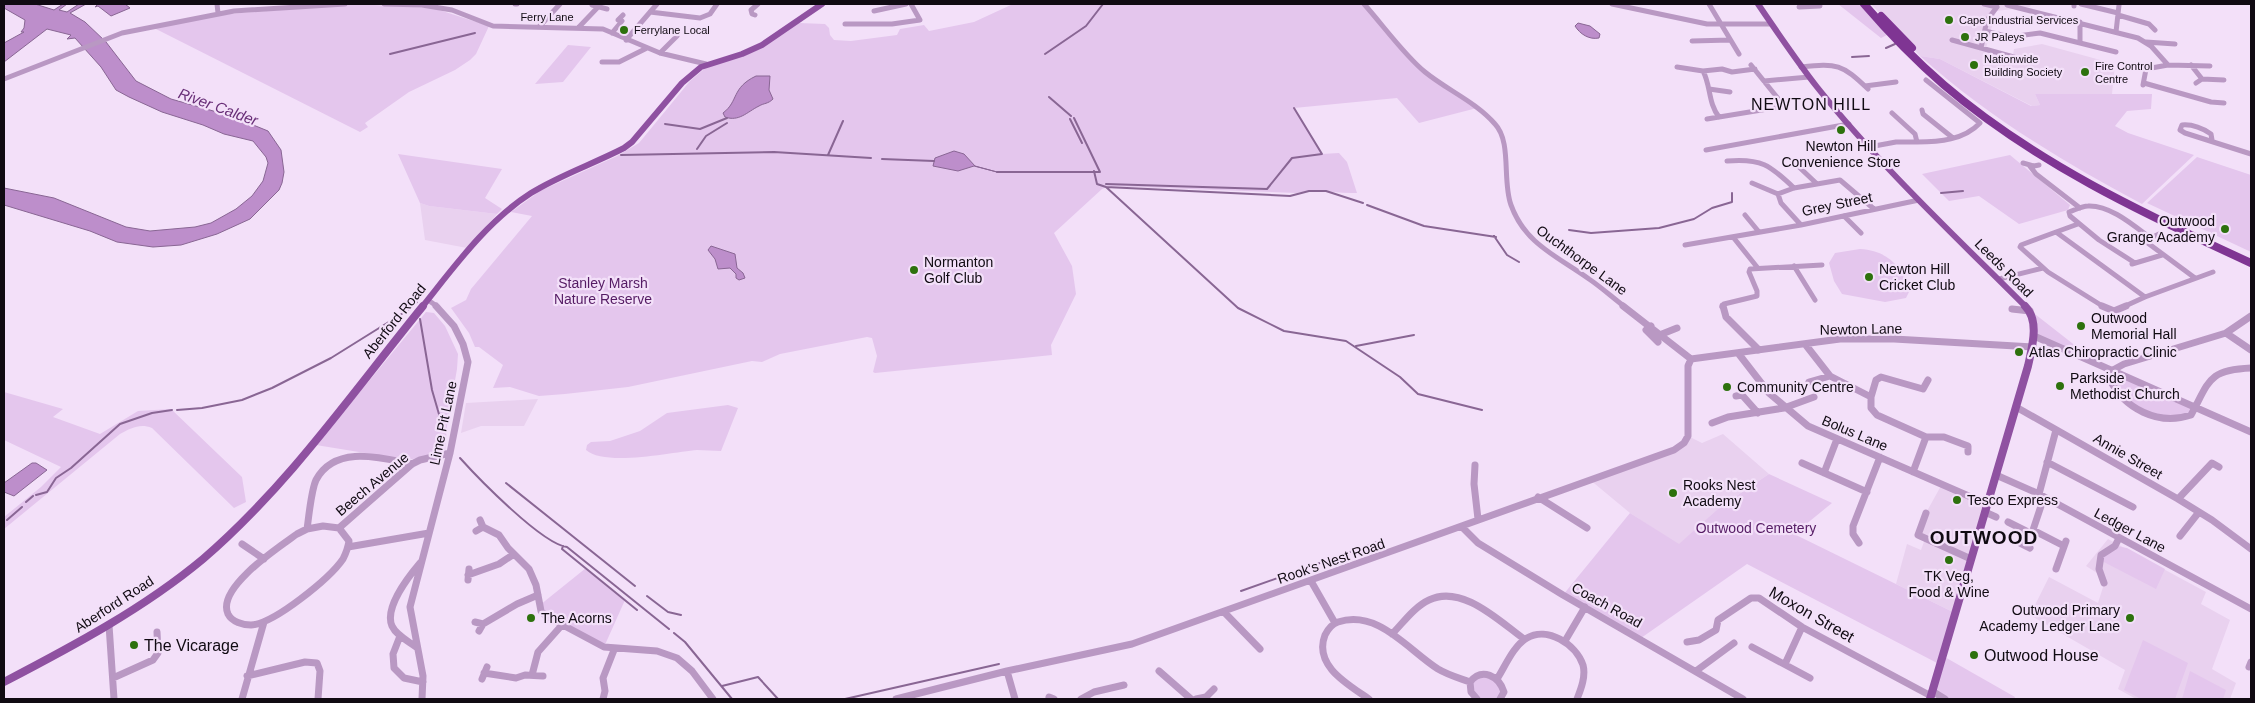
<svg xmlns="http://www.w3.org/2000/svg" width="2255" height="703" viewBox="0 0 2255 703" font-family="Helvetica,sans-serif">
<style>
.built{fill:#e9d1ef}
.green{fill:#e4c6ed}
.water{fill:#bd8ecb;stroke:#896694}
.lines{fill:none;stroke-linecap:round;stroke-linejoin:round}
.stream{stroke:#896694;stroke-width:2}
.minor-far1{stroke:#b998c3;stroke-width:5}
.minor{stroke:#b998c3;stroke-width:7}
.major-far1{stroke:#8f51a1;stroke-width:6}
.major{stroke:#8f51a1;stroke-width:8}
.highway{stroke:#7f3593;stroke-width:8}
.poi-dot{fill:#2d710d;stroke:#f3e0f9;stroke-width:2}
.labels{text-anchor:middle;stroke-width:4.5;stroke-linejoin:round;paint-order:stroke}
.far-street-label{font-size:11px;fill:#100a12;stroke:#f3e0f9}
.far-poi-label{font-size:11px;fill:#100a12;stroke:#f3e0f9;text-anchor:start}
.poi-label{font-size:14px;fill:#100a12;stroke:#f3e0f9;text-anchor:start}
.street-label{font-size:14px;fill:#100a12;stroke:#f3e0f9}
.park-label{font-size:14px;fill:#551b64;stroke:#f3e0f9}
.water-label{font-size:15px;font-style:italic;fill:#682e77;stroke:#f3e0f9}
.quarter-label{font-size:16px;letter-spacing:1px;fill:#100a12;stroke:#f3e0f9}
.near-street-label{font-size:16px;fill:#100a12;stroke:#f3e0f9}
.near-poi-label{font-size:16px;fill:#100a12;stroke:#f3e0f9;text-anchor:start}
.district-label{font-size:19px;font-weight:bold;letter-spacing:1px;fill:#100a12;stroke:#f3e0f9}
</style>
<rect width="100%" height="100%" fill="#f3e0f9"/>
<path class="built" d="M1871 4H2031L2030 7 1996 11 1986 48 2013 55 2014 49 2042 44 2115 64 2112 94H2035L2040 105 2032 106 1940 59 1920 56Z
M420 203 429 206 497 214 467 248 425 240Z
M538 399 524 426H481L461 433 466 403Z
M1723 434 1769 474 1720 507 1679 545 1630 513 1589 479 1674 449 1688 436 1702 443Z
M1942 484 1987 504 1955 613 1896 584 1907 544 1921 550 1925 539 1918 535 1926 513Z
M2108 539 2206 592 2201 604 2230 620 2212 669 2236 683 2230 699H2136L2118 689 2125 670 2030 615 2049 577 2098 603 2103 587 2097 573 2086 566Z"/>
<path class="green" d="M355 4 433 8 489 26 476 54 470 60 455 70 409 92 365 123 368 127 360 132 154 28 229 14Z
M1013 4H1364L1424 71 1477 108 1419 123 1397 98 1294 108 1322 154 1339 153 1347 162 1357 193C1336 194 1318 188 1297 193L1109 186 1102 189 1054 233 1072 266 1076 294 1051 345 1052 355 875 373 873 372 877 356 872 338 867 337 780 354 762 362 752 361 628 387 565 394 539 396 510 387 493 388 503 365 479 347H475L469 333 451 308 466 300 471 289 532 216 511 212 540 191 617 156 639 143 690 81 710 64 743 56 799 23 825 24 829 28 830 35 834 40 851 41 897 35 900 29 924 25 929 31 974 22Z
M1838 4H1864L1889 34 1881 38Z
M568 45 591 47 563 82 535 84Z
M1920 56 1940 59 2031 106 2040 105 2035 94H2152L2151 109 2127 111 2115 126 2128 133 2194 155 2142 204C2063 162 1987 116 1920 56Z
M398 154 502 169 485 198 502 209 497 214 429 206 420 203Z
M2010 155 2070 205 2068 210 2019 224 1979 196 1949 201 1922 174Z
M2197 157 2251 175V252L2147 203Z
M1860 249C1888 251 1900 265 1910 290L1906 298 1885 302 1842 294 1834 281 1829 263 1835 253Z
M2031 311 2086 354 2090 360 2034 336Z
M426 312 434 313 445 326 458 354 457 369 447 426 445 452 408 460 316 445Z
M2113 370 2196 408 2184 419 2143 412 2112 387Z
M4 392 63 409 53 417 100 434 138 411 171 409 242 477 246 502 234 508 152 428C140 423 131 428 120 434L4 529V517L41 487 61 467 4 440Z
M728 405 738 408 721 451C713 451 705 450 697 450 673 452 605 467 586 450L587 445 591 442 610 441 640 431 667 413Z
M1769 474 1832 503 1794 534 1955 613 1943 656 2015 697 2014 699H1945L1932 691 1939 664 1747 564 1641 638 1563 595 1630 513 1679 544 1720 507Z
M2115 546 2127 548 2165 569 2156 589 2100 560Z
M586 568 625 600 604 647 554 622 540 605Z
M2143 640 2188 663 2175 699H2141L2124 690Z
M2190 671 2226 690 2223 699H2182Z
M1481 673 1501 683 1500 699H1477L1470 682Z"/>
<path class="water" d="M4 4H35L54 10 63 4H67L59 10 67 12 79 4H86L70 13 85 22 106 42 136 81 171 99 231 116 268 131 281 150 284 172 282 183 279 190 250 219 217 234 181 245 153 247 117 242 90 231 4 205V188L54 198 126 227 150 231 195 227 211 223 236 209 252 196 263 181 268 163 266 157 253 141 224 134 203 125 162 112 129 97 116 90 101 67 75 38 67 39 71 35 47 29 4 62V43L24 32H21L24 28 25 20 4 8Z
M95 4H125L130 8 111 16 98 6 95 7 97 5Z
M1578 23 1590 26 1600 34 1599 38C1589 40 1580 34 1575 26Z
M756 76H770L769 90 773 99C768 104 764 103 759 106 747 112 739 122 725 117L723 113C739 101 731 88 756 76Z
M954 151 964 154 975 166 997 172 974 166 958 171 933 166 935 158Z
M711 246 735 254 737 268 743 273 745 278 739 280 736 278V274L730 268 718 269 715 259 708 250Z
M32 463H36L47 470 14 496 4 492V483Z"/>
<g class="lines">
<path class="stream" d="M1886 48 1895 44
M390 54 475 33
M1045 54 1086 26 1103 4
M1852 57 1869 56
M1049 97 1071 116
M1070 119 1082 143
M665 124 700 129 727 118
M697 149 706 136 727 123
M621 155 774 152 871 158
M828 155 843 121
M882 159 934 161
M1094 171 1097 184 1106 187 1238 308 1284 331 1346 341 1400 377 1418 394 1482 410
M997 172H1100L1074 118
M1106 184 1267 189 1292 158 1322 154 1294 108
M1106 187 1290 196 1309 191H1326L1363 203
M1941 193 1963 191
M1367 205 1424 226 1496 237
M1569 230 1591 233 1659 228 1694 219 1712 208 1732 202V193
M1494 236 1507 255 1519 262
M420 319 432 390 443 428
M1356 346 1414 335
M177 410 202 408 242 400 272 388 331 358 408 310 417 302
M460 458C478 478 542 544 567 547L669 629
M506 483 635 586
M36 495 47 492 56 478 71 468 120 424 152 413 172 410
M26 502 33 496
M7 520 22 507
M563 546 562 549 637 610
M1339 556 1383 540
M1241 591 1334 558
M647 596 668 612 681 615
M674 633 685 642 732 699
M722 686 758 677 778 699
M845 699 999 664"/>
<path class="minor-far1" d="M217 4 218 13
M384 4 422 5 452 10 493 26 603 29 660 53 706 64
M515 4H517
M1364 4C1382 24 1405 56 1425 72 1447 90 1476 102 1495 124 1512 142 1502 181 1511 205 1525 244 1557 256 1589 279 1601 287 1613 298 1625 307
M1612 4 1707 24H1770
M1709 4 1739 54
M1984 4 1997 7
M2074 4V6
M2081 4 2118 13
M592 5 607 9
M2007 5 2138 38 2151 46 2168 65
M1799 7 1820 6 1818 4
M874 11 906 4
M650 12 700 18 710 14 717 4
M755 15 752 14 751 10 758 4
M2118 15 2149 24 2155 30
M2080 22V43
M845 24H892L920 20 911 4
M539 27 560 4
M579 27 599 6
M1985 31 2010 37 2040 33 2116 52
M2116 32 2119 5
M612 33 622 21 618 20 623 15
M626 40 657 4
M1952 40 2021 59H2033
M1692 41 1730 40
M2146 42 2175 44
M1981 48 1987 20 1997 7
M660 53 677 36
M602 62H619L647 48
M2191 65 2202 79 2196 83
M1677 67 1703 71 1722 69 1732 72 1755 69
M1801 67C1837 63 1842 64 1868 89
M1703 71C1711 86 1708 103 1719 117
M4 79 122 33 234 11 345 4
M2202 79 2224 80
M1764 81 1809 77
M2144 83 2211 102 2224 103
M2143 85 2146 69 2168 65 2210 66
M1865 86 1896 82
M1709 89 1730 92
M1922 110 1923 114 1953 138
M1707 119 1780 107V101L1751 65
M2212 140 2211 134C2202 128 2193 124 2182 125L2180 130 2185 133 2251 154
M1917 142C1939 142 1964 140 1980 123L1926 80
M1869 147 1896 142H1917L1915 134 1892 113
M1706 150 1849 124
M1727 161C1761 158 1770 165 1794 188
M2023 163 2034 166 2039 165
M2029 165 2036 174 2080 208
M1799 167 1816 183
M1752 183 1778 194
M1745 215 1759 232
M1844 216 1861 233
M1801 225 1781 203 1778 194 1794 188 1840 180 1874 209
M2056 232 2078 224
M2161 233 2145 241 2195 278
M1733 237 1757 267
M1685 245 1801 225 1919 200
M2135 263 2099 240 2070 216 2069 212C2075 210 2082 206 2088 206 2110 205 2133 225 2149 237
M2132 264 2162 255
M1794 266 1815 300
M1999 279 2043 268
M2145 297 2213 272
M428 300 438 307
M1722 307 1724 304 1757 296V291L1749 272 1750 269 1822 265
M2104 307 2048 272 2020 247 2021 245 2056 232 2145 297 2123 307"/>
<path class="minor" d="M1623 306 1691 359
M1723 306 1726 317 1759 350
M2102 306 2114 311 2126 306
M2012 309 2030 311
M2251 316 2226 333 2124 364 2113 370 2109 378C2124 409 2158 426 2191 415 2210 380 2208 370 2251 368
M1651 326 1646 330 1658 342
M2226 333 2251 350
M1662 334 1677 328
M2034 336 2251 432
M1805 344 1830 376
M1738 353 1769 393 1808 426 1987 504
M1691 359 1840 339H1894L2033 347
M1809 382 1830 376 1871 397V408L1877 415 1926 437H1944L1968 446V452
M1736 396 1742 395 1758 413
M1871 397 1876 380 1881 377 1923 389 1928 380
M2016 407 2178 499 2212 463 2219 467
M1712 423 1728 417 1784 408 1814 397
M2047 462 2133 507
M1802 463 1867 492
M1475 465 1474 484 1478 519
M1913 472 1926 437
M1824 473 1837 439
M1996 475 2039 494 2251 609
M2039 494 2056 430
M1538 497 1587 528
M2044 497 2033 530 2064 546
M2178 499 2212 520 2251 549
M1985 512 1996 517
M1926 513 1918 535 1971 559
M2008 522 2026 531 2020 543 2030 548
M323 526 339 528 349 541C348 548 346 553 343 559 330 578 274 624 251 625 243 625 232 622 228 614 216 588 279 547 297 534L307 529Z
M483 527 499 535 508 548 529 569 536 585 541 611 546 616 604 647 657 651 677 658 692 671 713 699
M1462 527 1478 543 1563 595 1743 699
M339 528 412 464 420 460 450 453
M307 529C309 516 311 491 316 480 335 444 382 458 412 464
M476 531 483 527 480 520
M2180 536 2199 512
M1859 543 1853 534V526L1880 457
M242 544 264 559
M348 547 429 533
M2056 569 2066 541
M468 575 499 564 514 554
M468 580 469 569
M1311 581 1335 623
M2104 583 2099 569 2101 555 2115 546 2119 538
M1224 612 1260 649
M475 622 483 624 479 631
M483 624 517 604 538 595
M109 625 114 699
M1392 634C1403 623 1414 607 1429 600 1462 584 1499 621 1524 639
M400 636 393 654 394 668 404 678 423 682
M1565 641 1585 607
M1687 642 1699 640 1716 630 1718 620 1751 598H1759L1802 627 1931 696
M416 647C408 641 396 635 392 626 384 608 409 576 420 563
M1752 647 1810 678
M1785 664 1802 627
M2249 667 2251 662
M1007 671 1015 699
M1159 671 1191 699
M1696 671 1734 643
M484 673 516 678 525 675 543 676
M532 675 538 652 562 625
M247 676 305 662 317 663 320 671 318 699
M113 678 153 660 158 653 157 632
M482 679 487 667
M1497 679C1505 667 1513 646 1527 638 1547 626 1576 644 1583 665 1586 676 1581 689 1577 699
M1932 691 1945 699
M1049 697 1054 699
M242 699 264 622
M422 699 423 676 410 607 450 453 468 362 463 344 454 326 436 306
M603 699 605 691 603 678 614 650
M896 699 1007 671 1132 644 1674 450 1684 443 1688 436V366L1691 359
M1081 699 1094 692 1124 685
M1196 699 1206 697 1214 689
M1369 699C1349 685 1313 666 1325 635 1328 629 1332 624 1338 622 1378 609 1408 650 1438 669 1448 675 1459 678 1470 682
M1477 699 1471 692 1470 682C1482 667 1499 676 1504 692L1500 699"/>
<path class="major-far1" d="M1758 4C1777 32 1796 60 1817 87 1880 166 1955 236 2026 307
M422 307C454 267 487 221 531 193 560 175 593 164 624 148L632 142 682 83 701 67 742 54 762 45 822 4"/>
<path class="major" d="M4 682C73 646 143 609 203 559 288 486 353 392 423 306
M1930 699 2028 366C2032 347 2040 321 2025 306"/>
<path class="highway" d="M1864 4C1889 33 1915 60 1944 85 2034 162 2144 214 2251 263
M1881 16 1912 48"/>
</g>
<g class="poi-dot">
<circle cx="1949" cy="20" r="5"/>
<circle cx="624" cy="30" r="5"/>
<circle cx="1965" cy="37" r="5"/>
<circle cx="1974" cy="65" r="5"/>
<circle cx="2085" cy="72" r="5"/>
<circle cx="1841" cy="130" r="5"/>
<circle cx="2225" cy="229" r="5"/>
<circle cx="914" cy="270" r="5"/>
<circle cx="1869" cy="277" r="5"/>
<circle cx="2081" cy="326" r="5"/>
<circle cx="2019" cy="352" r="5"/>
<circle cx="2060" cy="386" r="5"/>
<circle cx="1727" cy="387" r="5"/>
<circle cx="1673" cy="493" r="5"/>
<circle cx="1957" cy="500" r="5"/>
<circle cx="1949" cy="560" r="5"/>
<circle cx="531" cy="618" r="5"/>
<circle cx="2130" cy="618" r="5"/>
<circle cx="134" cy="645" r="5"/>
<circle cx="1974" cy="655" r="5"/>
</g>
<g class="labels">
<g class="far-street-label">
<text x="547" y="21">Ferry Lane</text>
</g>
<g class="far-poi-label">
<text x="1959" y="24">Cape Industrial Services</text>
<text x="634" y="34">Ferrylane Local</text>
<text x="1975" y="41">JR Paleys</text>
<text x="1984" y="63">Nationwide<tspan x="1984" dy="13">Building Society</tspan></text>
<text x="2095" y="70">Fire Control<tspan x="2095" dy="13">Centre</tspan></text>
</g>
<g class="poi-label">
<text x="1841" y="151" text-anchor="middle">Newton Hill<tspan x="1841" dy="16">Convenience Store</tspan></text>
<text x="2215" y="226" text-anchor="end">Outwood<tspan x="2215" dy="16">Grange Academy</tspan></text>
<text x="924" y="267">Normanton<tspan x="924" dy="16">Golf Club</tspan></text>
<text x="1879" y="274">Newton Hill<tspan x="1879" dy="16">Cricket Club</tspan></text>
<text x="2091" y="323">Outwood<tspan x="2091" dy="16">Memorial Hall</tspan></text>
<text x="2029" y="357">Atlas Chiropractic Clinic</text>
<text x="2070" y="383">Parkside<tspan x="2070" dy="16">Methodist Church</tspan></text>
<text x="1737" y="392">Community Centre</text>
<text x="1683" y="490">Rooks Nest<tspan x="1683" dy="16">Academy</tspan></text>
<text x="1967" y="505">Tesco Express</text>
<text x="1949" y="581" text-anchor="middle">TK Veg,<tspan x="1949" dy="16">Food &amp; Wine</tspan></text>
<text x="2120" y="615" text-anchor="end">Outwood Primary<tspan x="2120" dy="16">Academy Ledger Lane</tspan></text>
<text x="541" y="623">The Acorns</text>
</g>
<g class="street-label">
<text transform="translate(1837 204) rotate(-12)" y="5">Grey Street</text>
<text transform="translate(1582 260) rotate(36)" y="5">Ouchthorpe Lane</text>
<text transform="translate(2004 268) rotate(45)" y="5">Leeds Road</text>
<text transform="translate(394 321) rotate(-51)" y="5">Aberford Road</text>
<text transform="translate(1861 329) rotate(-1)" y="5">Newton Lane</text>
<text transform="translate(443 423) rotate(-78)" y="5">Lime Pit Lane</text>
<text transform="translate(1855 433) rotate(23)" y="5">Bolus Lane</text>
<text transform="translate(2128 456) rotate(30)" y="5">Annie Street</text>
<text transform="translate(372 484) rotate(-40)" y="5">Beech Avenue</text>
<text transform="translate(2130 530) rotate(28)" y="5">Ledger Lane</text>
<text transform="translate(1331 561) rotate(-19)" y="5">Rook's Nest Road</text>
<text transform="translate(114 604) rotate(-33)" y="5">Aberford Road</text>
<text transform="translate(1607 605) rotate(29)" y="5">Coach Road</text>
</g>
<g class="park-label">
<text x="603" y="288">Stanley Marsh<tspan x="603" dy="16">Nature Reserve</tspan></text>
<text x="1756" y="533">Outwood Cemetery</text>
</g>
<g class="water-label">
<text transform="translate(218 107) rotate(20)" y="5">River Calder</text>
</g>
<g class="quarter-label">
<text x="1811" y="110">NEWTON HILL</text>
</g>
<g class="near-street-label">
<text transform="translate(1812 614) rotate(30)" y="6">Moxon Street</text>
</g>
<g class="near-poi-label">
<text x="144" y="651">The Vicarage</text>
<text x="1984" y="661">Outwood House</text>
</g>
<g class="district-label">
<text x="1984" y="544">OUTWOOD</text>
</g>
</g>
<rect width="2255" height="703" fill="none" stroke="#100a12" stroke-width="10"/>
</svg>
